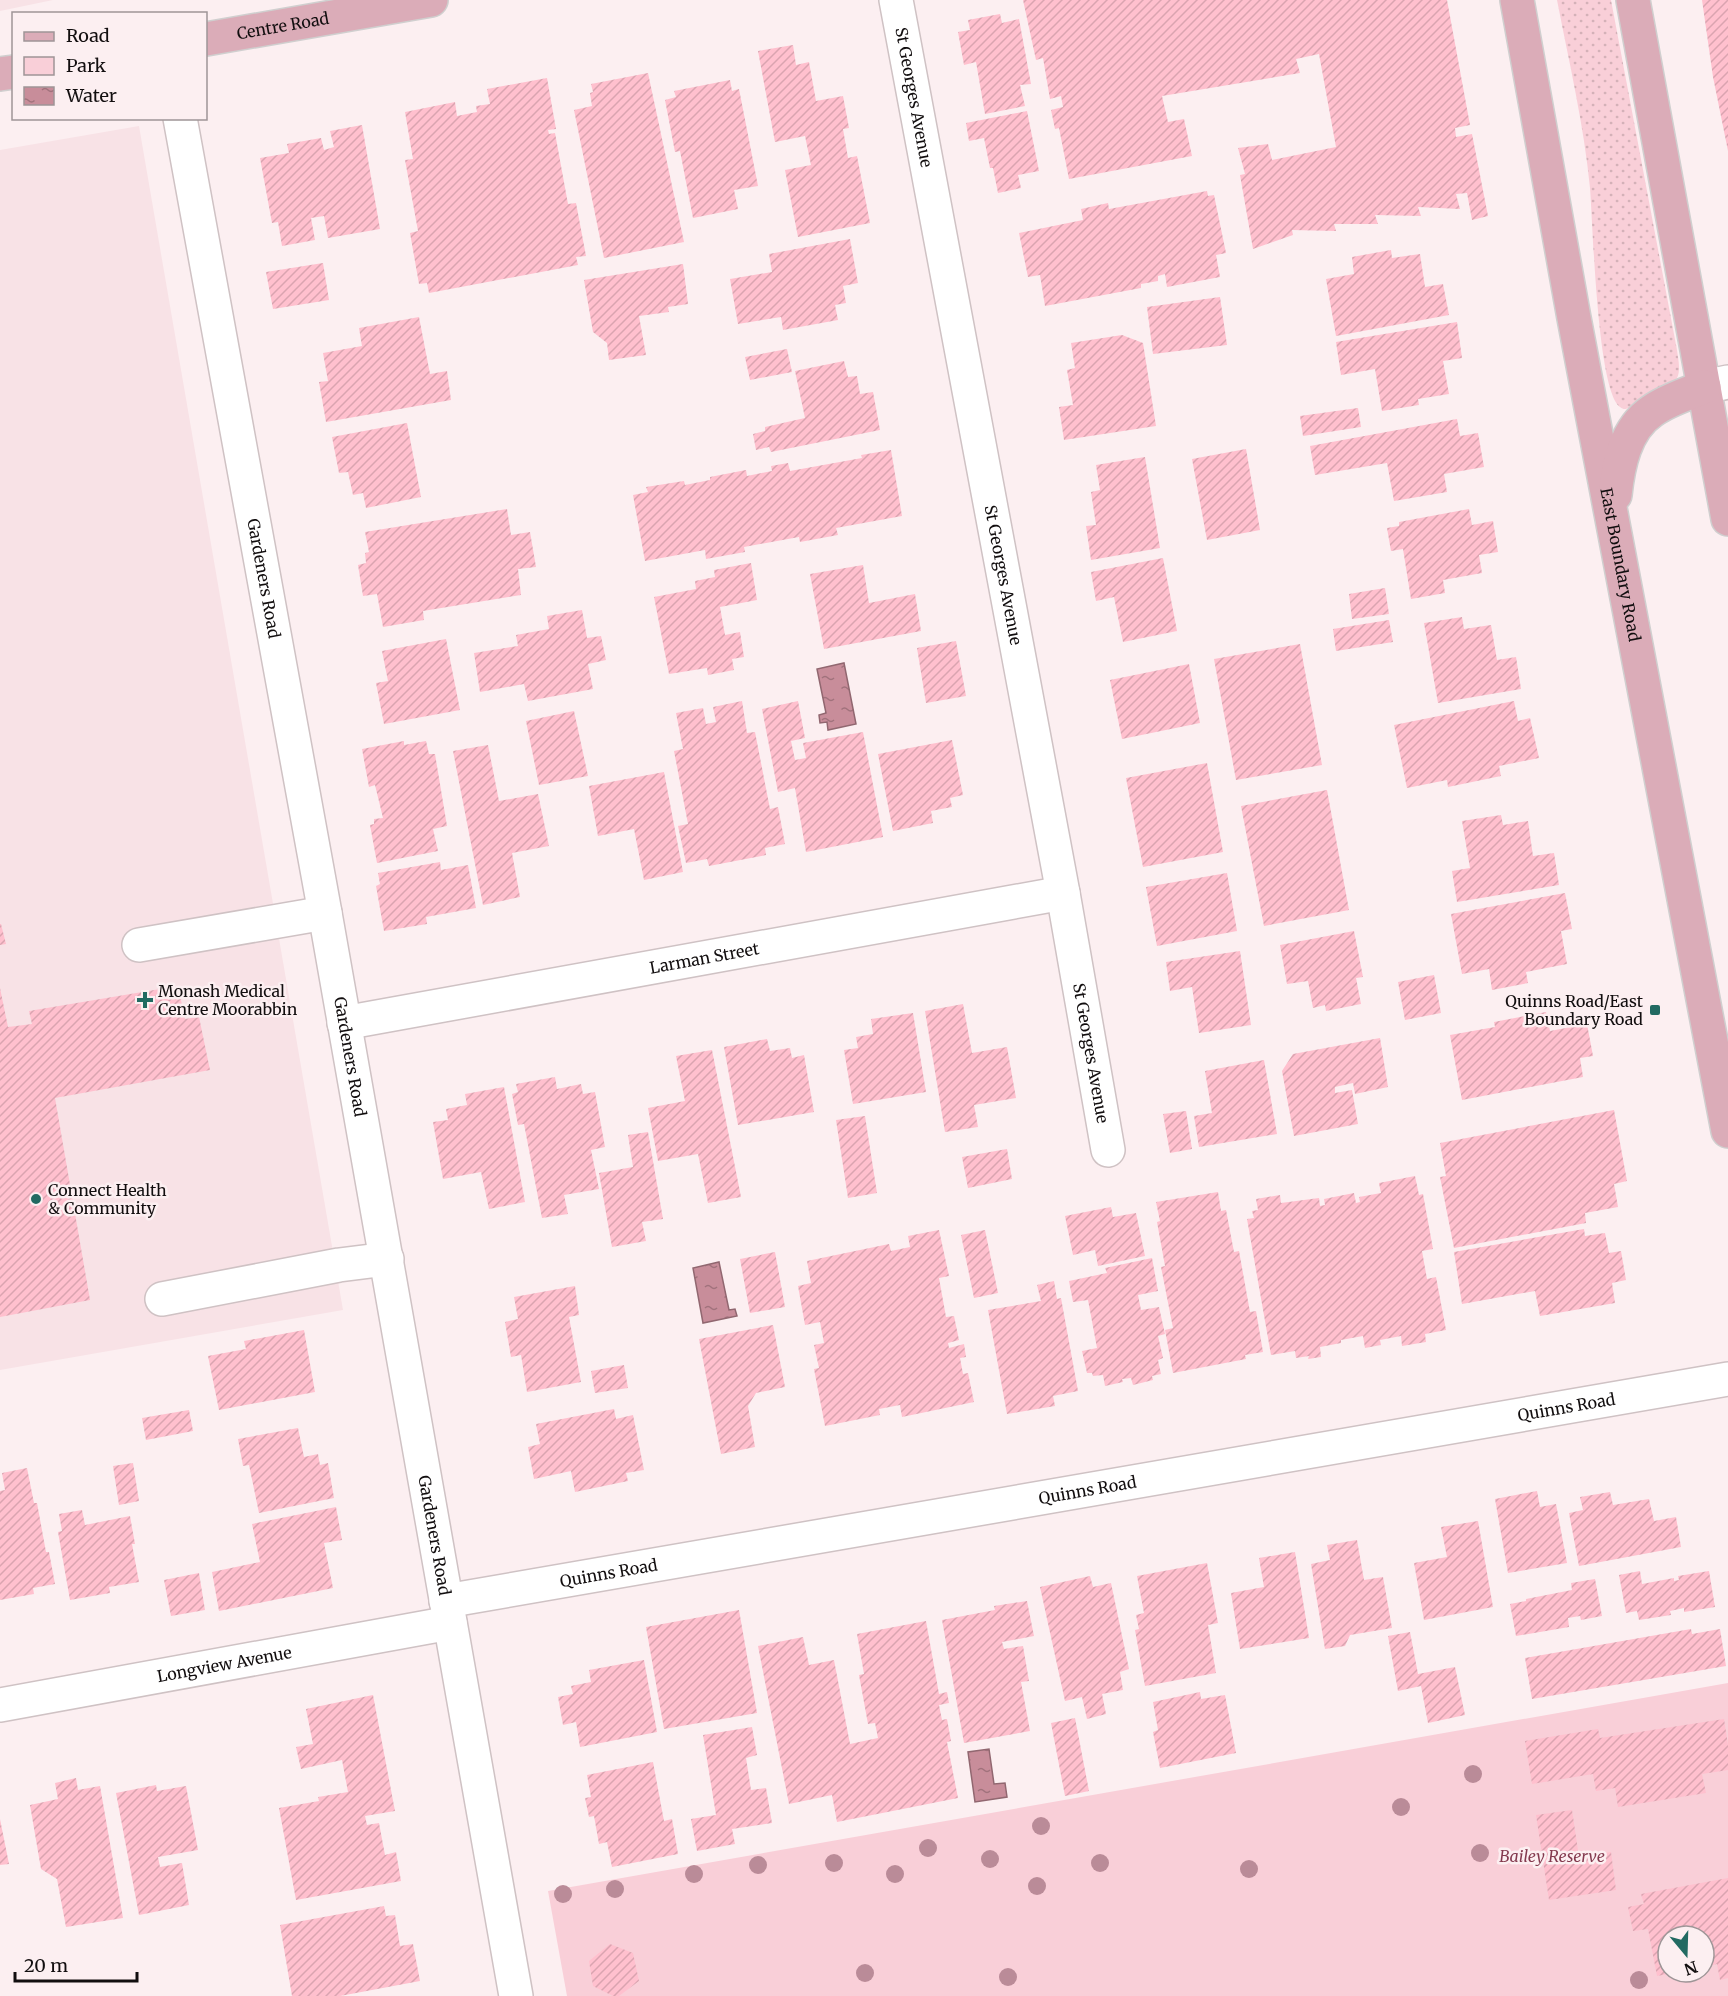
<svg xmlns="http://www.w3.org/2000/svg" width="1728" height="1996" viewBox="0 0 1728 1996" font-family="Merriweather,serif">
<style>
.built{fill:#f8e2e6}
.grass{fill:url(#grass-dots)}
.park{fill:#f9cfd8;fill-rule:evenodd}
.water{fill:url(#water-ripples);stroke:#916770;stroke-width:1.5}
.building{fill:url(#building-hatch)}
.lines{fill:none;stroke-linecap:round;stroke-linejoin:round}
.minor-casing{stroke:#cfc2c4;stroke-width:36}
.major-casing{stroke:#d0cfcf;stroke-width:36}
.minor{stroke:#fff;stroke-width:33}
.major{stroke:#dbacb8;stroke-width:33}
.tree{fill:#ba8b98}
.poi-dot{fill:#226a62;stroke:#fceff1;stroke-width:2}
.labels{text-anchor:middle;stroke-width:5;stroke-linejoin:round;paint-order:stroke}
.street-label{font-size:16px;fill:#120e0f;stroke:#fceff1}
.poi-label{font-size:16px;fill:#120e0f;stroke:#fceff1;text-anchor:start}
.park-label{font-size:16px;font-style:italic;fill:#843a4f;stroke:#fceff1}
</style>
<defs>
<pattern id="grass-dots" width="8" height="8" patternUnits="userSpaceOnUse" patternTransform="scale(1.5)"><rect width="8" height="8" fill="#f9cfd8"/><path d="M2 2h.1M6 6h.1" fill="none" stroke="#d4b1b8" stroke-width="1.8" stroke-linecap="round"/></pattern>
<pattern id="water-ripples" width="26" height="14" patternUnits="userSpaceOnUse" patternTransform="scale(1.5)"><rect width="26" height="14" fill="#c88d9a"/><path d="M2 4q2-2 4 0t4 0M15 11q2-2 4 0t4 0" fill="none" stroke="#a1727c"/></pattern>
<pattern id="building-hatch" width="6" height="6" patternUnits="userSpaceOnUse" patternTransform="scale(1.5)"><rect width="6" height="6" fill="#ffc0ce"/><path d="M-1 1l2-2M0 6l6-6M5 7l2-2" fill="none" stroke="#daa4b0"/></pattern>
</defs>
<rect width="100%" height="100%" fill="#fceff1"/>
<path class="built" d="M0 0H53L0 11Z
M139 126 343 1310 0 1370V150Z"/>
<path class="grass" d="M1557 0H1611L1677 350C1678 358 1681 370 1677 378 1672 388 1640 401 1629 408 1625 409 1624 410 1620 407 1597 390 1593 224 1590 188 1584 125 1569 62 1557 0Z"/>
<path class="park" d="M1728 1683V1996H567L548 1891ZM1668 1936H1704V1972H1668Z"/>
<path class="water" d="M844 663 856 724 828 730 827 722 820 723 819 715 826 713 817 669Z
M719 1262 729 1310 735 1309 737 1316 703 1323 693 1268Z
M989 1749 994 1784 1005 1783 1007 1797 975 1802 968 1752Z"/>
<path class="building" d="M1023 0H1447L1470 125 1455 128 1456 137 1472 134 1488 216 1472 220 1467 193 1456 194 1460 209 1418 207 1421 216 1375 215 1378 224H1334L1336 231 1292 230 1293 235 1253 249 1240 175 1245 174 1238 148 1268 144 1272 160 1336 147 1319 54 1296 59 1300 73 1162 96 1168 122 1184 119 1192 156 1069 179 1059 128 1055 129 1051 110 1063 107 1061 96 1050 99 1043 58 1036 60Z
M1702 0H1728V151L1713 77Z
M1000 14 1002 23 1019 19 1031 84 1020 85 1025 106 985 114 976 62 964 65 958 32 970 30 968 20Z
M793 45 796 65 809 62 816 101 843 96 849 128 843 129 848 158 857 156 870 223 798 237 785 170 811 165 805 136 775 142 758 51Z
M648 73 684 242 604 258 574 110 592 106 590 93 593 92 591 84Z
M547 78 556 129 548 130 549 134 555 133 568 204 576 203 586 256 576 257 578 265 429 293 427 283 419 284 410 233 418 231 405 160 413 159 405 112 455 102 457 116 477 112 476 106 490 104 487 89Z
M730 80 732 91 739 89 758 186 734 190 738 209 693 218 680 151 675 152 665 100 676 97 674 91Z
M1027 111 1039 171 1018 175 1021 188 998 193 993 168H990L984 138 969 141 966 123Z
M362 125 380 229 328 238 324 216 311 218 315 240 282 246 278 222 272 223 260 158 289 153 287 144 321 138 324 150 334 147 330 131Z
M1207 191 1208 196 1214 195 1226 253 1216 255 1220 277 1167 287 1165 274 1158 276V281L1141 284V288L1045 306 1040 275 1028 277 1019 233 1083 220 1081 209 1108 203 1109 209Z
M850 239 858 283 843 286 846 303 835 305 838 320 783 330 781 317 738 324 730 279 772 272 769 254Z
M1391 250 1392 258 1420 254 1425 287 1443 284 1449 315 1336 336 1326 279 1354 274 1352 257Z
M323 263 329 300 273 309 266 272Z
M683 264 688 304 668 307 669 312 639 316 646 355 609 360 607 343 593 332 584 280Z
M1220 297 1227 345 1153 354 1147 307Z
M419 317 430 374 447 371 451 400 326 422 319 382 328 381 323 353 362 346 359 328Z
M1457 322 1462 358 1443 361 1449 394 1418 399 1419 405 1382 411 1375 369 1341 375 1336 342Z
M1122 335 1143 343 1156 426 1064 440 1059 407 1073 405 1067 370 1075 368 1071 343Z
M787 349 792 372 750 380 745 357Z
M844 361 848 377 857 376 860 394 873 392 880 430 771 452 769 447 756 450 753 434 765 431V427L805 418 795 371Z
M1358 408 1361 427 1303 436 1300 416Z
M1457 419 1460 436 1478 433 1484 467 1444 474 1447 492 1394 501 1387 463 1315 475 1310 446Z
M407 423 421 497 366 508 363 493 353 495 348 472 339 473 332 437Z
M1246 449 1260 530 1207 540 1192 459Z
M891 450 902 516 836 528 838 535 800 542 799 537 744 547 745 552 706 559 705 550 645 561 633 495 648 492 646 487 684 481 685 485 710 480V477L746 470 747 476 772 471 771 466 788 463 790 471 862 458 861 455Z
M1145 457 1160 548 1091 560 1086 526 1096 525 1091 492 1100 490 1096 465Z
M507 509 511 535 530 532 536 567 518 569 521 595 423 611 424 620 383 627 377 594 363 596 358 565 366 563 365 553 369 552 365 532Z
M1469 509 1472 525 1493 521 1498 552 1479 555 1482 573 1443 580 1445 593 1411 599 1403 549 1391 551 1387 528 1399 526V522Z
M1163 558 1177 631 1123 642 1114 597 1096 601 1091 572Z
M751 563 757 600 720 607 725 635 740 632 744 657 732 659 734 670 708 675 707 668 669 674 654 597 696 589 695 581 715 577 714 570Z
M863 565 869 603 915 594 921 631 824 649 810 574Z
M1385 588 1389 614 1352 619 1349 594Z
M582 610 587 638 601 636 606 660 588 664 593 689 528 701 524 684 480 692 474 653 518 646 516 635 549 629 547 616Z
M1462 617 1464 629 1491 625 1497 660 1516 657 1521 689 1438 703 1424 623Z
M1389 620 1393 642 1336 651 1333 629Z
M446 639 460 710 384 724 376 683 388 681 382 651Z
M956 641 966 696 926 703 917 648Z
M1300 644 1322 765 1236 780 1214 659Z
M1189 664 1200 723 1122 739 1110 680Z
M742 701 747 733 755 732 770 809 778 807 785 844 765 848 766 855 709 866 707 859 686 863 678 826 688 824 674 751 683 749 676 713 703 708 706 724 716 722 713 707Z
M798 701 805 738 791 741 795 760 806 758 803 743 863 732 883 837 806 852 795 788 778 792 762 709Z
M1514 701 1518 721 1530 718 1539 758 1499 766 1501 776 1448 787 1447 780 1407 788 1394 725Z
M574 711 588 776 539 785 526 721Z
M952 740 963 795 950 798 952 807 931 811 933 823 893 831 878 754Z
M404 741V745L426 741 429 754H435L447 826 433 829 438 851 377 863 370 825 374 824V819L383 818 375 785 369 787 362 749Z
M488 745 499 801 538 794 549 846 512 853 520 897 483 905 453 751Z
M1207 763 1223 852 1143 867 1126 778Z
M664 772 683 872 644 880 634 829 598 836 589 786Z
M1327 790 1349 910 1264 926 1241 806Z
M1501 815 1503 825 1528 821 1533 856 1554 853 1559 885 1457 902 1452 871 1470 868 1462 821Z
M440 862 441 870 468 865 476 908 426 917 427 924 384 931 376 886 380 884 378 873Z
M1227 873 1237 931 1157 946 1146 887Z
M1565 893 1572 929 1561 931 1567 964 1526 972 1528 983 1492 990 1489 969 1462 974 1451 914Z
M0 924H1L6 944 0 945Z
M1354 931 1363 977 1356 978 1361 1004 1326 1011 1325 1005 1313 1008 1308 981 1287 984 1280 945Z
M1240 951 1251 1025 1199 1033 1192 987 1170 991 1166 962Z
M1434 975 1441 1013 1405 1020 1398 982Z
M178 986 185 1019 199 1017 210 1070 55 1098 90 1300 0 1317V988L8 1027 32 1024 29 1011Z
M963 1004 972 1053 1007 1047 1016 1098 974 1105 978 1127 945 1132 925 1011Z
M1546 1012 1550 1031 1587 1024 1593 1056 1580 1058 1583 1077 1462 1100 1450 1035 1495 1027 1494 1022Z
M913 1013 926 1092 853 1104 844 1050 858 1048 856 1037 873 1034 871 1019Z
M1380 1038 1388 1087 1355 1094 1353 1083 1335 1087V1093L1352 1090 1358 1124 1294 1136 1282 1071 1293 1054Z
M767 1039 770 1051 790 1048 792 1058 804 1055 814 1112 738 1125 724 1047Z
M712 1050 741 1197 708 1203 698 1154 658 1161 648 1108 685 1101 676 1056Z
M1264 1060 1277 1134 1199 1147 1194 1116 1212 1113 1205 1071Z
M555 1077 557 1089 581 1084 583 1094 595 1092 605 1147 591 1150 599 1189 564 1195 568 1214 542 1218 524 1124 518 1125 512 1094 518 1092 516 1084Z
M504 1087 525 1202 489 1209 481 1172 443 1179 433 1122 448 1120 446 1109 467 1105 465 1094Z
M1614 1110 1627 1181 1614 1184 1618 1207 1585 1213 1586 1223 1454 1248 1440 1177 1446 1176 1440 1143Z
M1186 1111 1192 1149 1170 1153 1163 1114Z
M865 1116 877 1193 848 1198 836 1120Z
M648 1132 663 1219 642 1222 646 1241 612 1247 599 1173 633 1167 628 1135Z
M1007 1149 1012 1179 968 1188 962 1157Z
M1415 1176 1419 1195 1423 1194 1433 1249 1422 1251 1427 1279 1436 1277 1446 1330 1425 1334 1426 1342 1402 1346 1401 1336 1380 1340 1381 1345 1365 1348 1363 1336 1341 1340V1343L1320 1347 1321 1357 1308 1359 1309 1356 1296 1358 1295 1351 1271 1355 1247 1219 1254 1218 1252 1211 1258 1210 1256 1199 1280 1195 1281 1203 1319 1198 1320 1206 1325 1205 1324 1199 1354 1193 1356 1203 1360 1202 1359 1197 1381 1193 1379 1183Z
M1218 1192 1221 1211 1226 1210 1234 1252 1239 1251 1250 1312 1256 1311 1263 1352 1245 1355 1246 1359 1173 1373 1165 1330 1173 1328 1161 1267 1165 1266 1157 1222 1160 1221 1156 1202Z
M1111 1207 1113 1217 1136 1213 1145 1256 1098 1266 1095 1250 1073 1255 1065 1216Z
M1584 1229 1585 1236 1605 1233 1609 1253 1621 1251 1626 1280 1612 1283 1615 1303 1540 1316 1535 1291 1462 1304 1454 1252Z
M939 1230 949 1276 939 1278 946 1317 954 1316 959 1340 948 1343 949 1348 964 1344 966 1357 960 1358 963 1374 968 1373 974 1402 902 1417 900 1405 879 1409 880 1415 825 1426 814 1369 819 1368 814 1345 824 1343 820 1322 805 1325 798 1286 811 1283 807 1261 889 1244 891 1251 910 1247 908 1236Z
M985 1230 998 1293 974 1298 961 1235Z
M775 1252 785 1307 750 1313 740 1259Z
M1152 1258 1158 1291 1138 1295 1141 1310 1159 1307 1165 1334 1158 1336 1163 1358 1158 1360 1161 1374 1152 1376 1153 1380 1133 1385 1131 1378 1122 1379 1123 1382 1105 1386 1103 1375 1093 1376 1092 1373H1087L1082 1351 1097 1348 1088 1300 1073 1302 1069 1281 1107 1273 1105 1268Z
M1054 1281 1057 1299 1061 1298 1078 1391 1053 1396 1055 1406 1007 1414 988 1310 1041 1301 1037 1285Z
M575 1286 579 1315 569 1317 581 1382 527 1392 521 1355 511 1357 505 1322 518 1319 514 1297Z
M773 1325 785 1387 756 1393 748 1406 755 1447 721 1454 699 1339Z
M304 1330 315 1392 219 1410 208 1356 246 1349 244 1341Z
M624 1365 628 1388 595 1393 591 1371Z
M614 1409 616 1419 633 1415 644 1470 626 1473 628 1481 575 1492 571 1471 534 1479 528 1447 540 1444 536 1424Z
M189 1410 193 1431 146 1440 142 1418Z
M298 1428 304 1457 318 1454 320 1465 328 1463 334 1498 259 1513 249 1465 243 1466 238 1439Z
M133 1463 139 1501 119 1505 113 1466Z
M27 1468 34 1503H37L46 1552H49L55 1584 33 1588 34 1594 0 1600V1491L5 1490 2 1473Z
M1537 1491 1540 1507 1556 1504 1567 1563 1508 1573 1495 1499Z
M1610 1492 1613 1505 1649 1499 1654 1521 1676 1517 1681 1547 1579 1566 1569 1513 1583 1510 1580 1497Z
M336 1507 342 1540 324 1543 333 1588 219 1611 212 1572 260 1562 252 1524Z
M82 1510 85 1525 130 1516 135 1544H132L139 1582 109 1587 110 1593 70 1600 58 1532 62 1531 59 1514Z
M1478 1521 1493 1607 1424 1620 1414 1563 1447 1557 1441 1527Z
M1357 1540 1364 1580 1383 1577 1392 1628 1350 1635 1345 1646 1325 1649 1311 1564 1330 1560 1327 1545Z
M1295 1552 1309 1638 1240 1649 1231 1593 1264 1587 1259 1558Z
M1207 1563 1218 1623 1208 1625 1216 1673 1145 1686 1135 1630 1139 1629 1136 1615 1144 1613 1137 1576Z
M1640 1571 1642 1584 1674 1578V1581L1679 1580 1678 1576 1709 1571 1715 1607 1684 1612V1608L1670 1611 1671 1615 1639 1620 1637 1611 1626 1613 1619 1575Z
M199 1573 205 1610 171 1616 164 1580Z
M1090 1576 1093 1587 1111 1583 1129 1669 1120 1672 1123 1690 1102 1694 1106 1714 1087 1719 1082 1697 1065 1701 1040 1587Z
M1595 1579 1602 1616 1581 1620 1580 1616 1568 1618 1569 1627 1516 1636 1510 1604 1526 1601V1599L1572 1590 1571 1583Z
M1027 1601 1034 1636 1002 1642 1004 1649 1023 1646 1029 1681 1021 1682 1030 1731 964 1743 942 1620 995 1610 994 1606Z
M739 1610 757 1713 664 1729 646 1627Z
M926 1621 939 1694 947 1692 949 1703 939 1705 942 1720 947 1719 951 1741 947 1742 958 1798 837 1822 832 1795 789 1804 758 1646 803 1637 809 1665 834 1660 850 1744 878 1738 875 1723 868 1724 859 1675 864 1674 857 1634Z
M1691 1629 1692 1634 1720 1629 1726 1666 1532 1699 1525 1658Z
M1410 1632 1418 1674 1455 1667 1465 1715 1428 1723 1421 1686 1398 1691 1388 1636Z
M644 1660 657 1732 580 1747 576 1722 563 1725 558 1697 573 1694 571 1686 591 1682 589 1670Z
M1200 1692 1201 1699 1225 1695 1236 1753 1160 1768 1153 1732 1158 1730 1153 1702Z
M373 1695 395 1811 365 1816 367 1825 379 1823 385 1855 396 1852 401 1881 296 1900 279 1808 319 1801 318 1797 348 1792 342 1760 301 1769 296 1747 313 1744 306 1709Z
M1075 1718 1089 1791 1065 1796 1051 1723Z
M1724 1719 1728 1745V1770L1702 1774 1706 1793 1618 1807 1615 1788 1596 1791 1593 1774 1532 1784 1525 1741 1598 1729 1600 1738Z
M752 1727 757 1755 746 1758 751 1790 766 1788 772 1823 732 1829 735 1844 697 1851 691 1819 716 1815 703 1735Z
M653 1762 664 1821 672 1819 678 1854 612 1867 607 1842 599 1844 594 1816 589 1817 585 1798 591 1797 587 1775Z
M76 1778 78 1790 100 1786 123 1918 66 1927 57 1879 41 1869 30 1805 58 1799 55 1783Z
M156 1785 157 1791 186 1786 198 1850 158 1857 160 1867 182 1863 189 1905 139 1915 116 1793Z
M1572 1810 1579 1857 1611 1852 1616 1890 1549 1900 1536 1815Z
M0 1819 9 1864 0 1865Z
M1728 1878V1978L1720 1980 1717 1964 1704 1967V1936H1668V1974L1657 1976 1648 1929 1633 1931 1628 1907 1644 1904 1641 1894Z
M384 1906 386 1916 395 1915 400 1946 413 1944 420 1981 340 1996H292L280 1925Z
M610 1944 633 1953 639 1981 619 1996H613L593 1986 589 1961Z"/>
<g class="lines">
<g class="minor-casing">
<g id="minor">
<path id="s1" d="M896 0 1063 893 1108 1150"/>
<path id="s2" d="M180 118 325 913 516 1996"/>
<path d="M1704 387 1728 382"/>
<path d="M139 945 325 913"/>
<path id="s3" d="M344 1023 1063 893"/>
<path d="M162 1299 339 1265 387 1259"/>
<path id="s4" d="M446 1601 1728 1379"/>
<path id="s5" d="M0 1705 450 1623"/>
</g>
</g>
<g class="major-casing">
<g id="major">
<path id="s6" d="M1517 0 1574 318 1728 1131"/>
<path d="M1633 0 1728 519"/>
<path id="s7" d="M206 39 431 0"/>
<path d="M0 74 14 72"/>
<path d="M1615 495C1618 466 1625 429 1652 411 1667 400 1687 394 1704 387"/>
</g>
</g>
<use href="#minor" class="minor"/>
<use href="#major" class="major"/>
</g>
<g class="tree">
<circle cx="1473" cy="1774" r="9"/>
<circle cx="1401" cy="1807" r="9"/>
<circle cx="1041" cy="1826" r="9"/>
<circle cx="928" cy="1848" r="9"/>
<circle cx="1480" cy="1853" r="9"/>
<circle cx="990" cy="1859" r="9"/>
<circle cx="834" cy="1863" r="9"/>
<circle cx="1100" cy="1863" r="9"/>
<circle cx="758" cy="1865" r="9"/>
<circle cx="1249" cy="1869" r="9"/>
<circle cx="694" cy="1874" r="9"/>
<circle cx="895" cy="1874" r="9"/>
<circle cx="1037" cy="1886" r="9"/>
<circle cx="615" cy="1889" r="9"/>
<circle cx="563" cy="1894" r="9"/>
<circle cx="865" cy="1973" r="9"/>
<circle cx="1008" cy="1977" r="9"/>
<circle cx="1639" cy="1980" r="9"/>
</g>
<g class="poi-dot">
<path d="M142 991h6v6h6v6h-6v6h-6v-6h-6v-6h6z"/>
<rect x="1649" y="1004" width="12" height="12" rx="3"/>
<circle cx="36" cy="1199" r="6"/>
</g>
<g class="labels">
<g class="street-label">
<text dy="6" stroke="none"><textPath href="#s7" startOffset="78">Centre Road</textPath></text>
<text dy="6" stroke="none"><textPath href="#s1" startOffset="99">St Georges Avenue</textPath></text>
<text dy="6" stroke="none"><textPath href="#s6" startOffset="574">East Boundary Road</textPath></text>
<text dy="6" stroke="none"><textPath href="#s1" startOffset="585">St Georges Avenue</textPath></text>
<text dy="6" stroke="none"><textPath href="#s2" startOffset="468">Gardeners Road</textPath></text>
<text dy="6" stroke="none"><textPath href="#s3" startOffset="366">Larman Street</textPath></text>
<text dy="6" stroke="none"><textPath href="#s1" startOffset="1071">St Georges Avenue</textPath></text>
<text dy="6" stroke="none"><textPath href="#s2" startOffset="954">Gardeners Road</textPath></text>
<text dy="6" stroke="none"><textPath href="#s4" startOffset="1137">Quinns Road</textPath></text>
<text dy="6" stroke="none"><textPath href="#s4" startOffset="651">Quinns Road</textPath></text>
<text dy="6" stroke="none"><textPath href="#s2" startOffset="1440">Gardeners Road</textPath></text>
<text dy="6" stroke="none"><textPath href="#s4" startOffset="165">Quinns Road</textPath></text>
<text dy="6" stroke="none"><textPath href="#s5" startOffset="228">Longview Avenue</textPath></text>
</g>
<g class="poi-label">
<text x="158" y="997">Monash Medical<tspan x="158" dy="18">Centre Moorabbin</tspan></text>
<text x="1643" y="1007" text-anchor="end">Quinns Road/East<tspan x="1643" dy="18">Boundary Road</tspan></text>
<text x="48" y="1196">Connect Health<tspan x="48" dy="18">&amp; Community</tspan></text>
</g>
<g class="park-label">
<text x="1552" y="1862">Bailey Reserve</text>
</g>
</g>
<rect x="12" y="12" width="195" height="108" fill="#fceff1" stroke="#9e9597" stroke-width="1.5"/>
<rect x="24" y="32" width="30" height="9" fill="#dbacb8" stroke="#9e9597" stroke-width="1.5"/>
<text x="66" y="42" font-size="18" fill="#120e0f">Road</text>
<rect x="24" y="57" width="30" height="18" fill="#f9cfd8" stroke="#9e9597" stroke-width="1.5"/>
<text x="66" y="72" font-size="18" fill="#120e0f">Park</text>
<rect x="24" y="87" width="30" height="18" fill="url(#water-ripples)" stroke="#9e9597" stroke-width="1.5"/>
<text x="66" y="102" font-size="18" fill="#120e0f">Water</text>
<g transform="translate(1686 1954) rotate(161)"><circle r="28" fill="#fceff1" stroke="#9e9597" stroke-width="1.5"/>
<path d="M0-4.5L10 22L0 15L-10 22Z" fill="#226a62"/>
<text y="-9" font-size="16" font-weight="bold" text-anchor="middle" fill="#120e0f">N</text>
</g>
<path d="M15 1972v9h122v-9" fill="none" stroke="#120e0f" stroke-width="3"/>
<text x="24" y="1972" font-size="18" fill="#120e0f" stroke="#fceff1" stroke-width="4.5" paint-order="stroke">20 m</text>
</svg>
